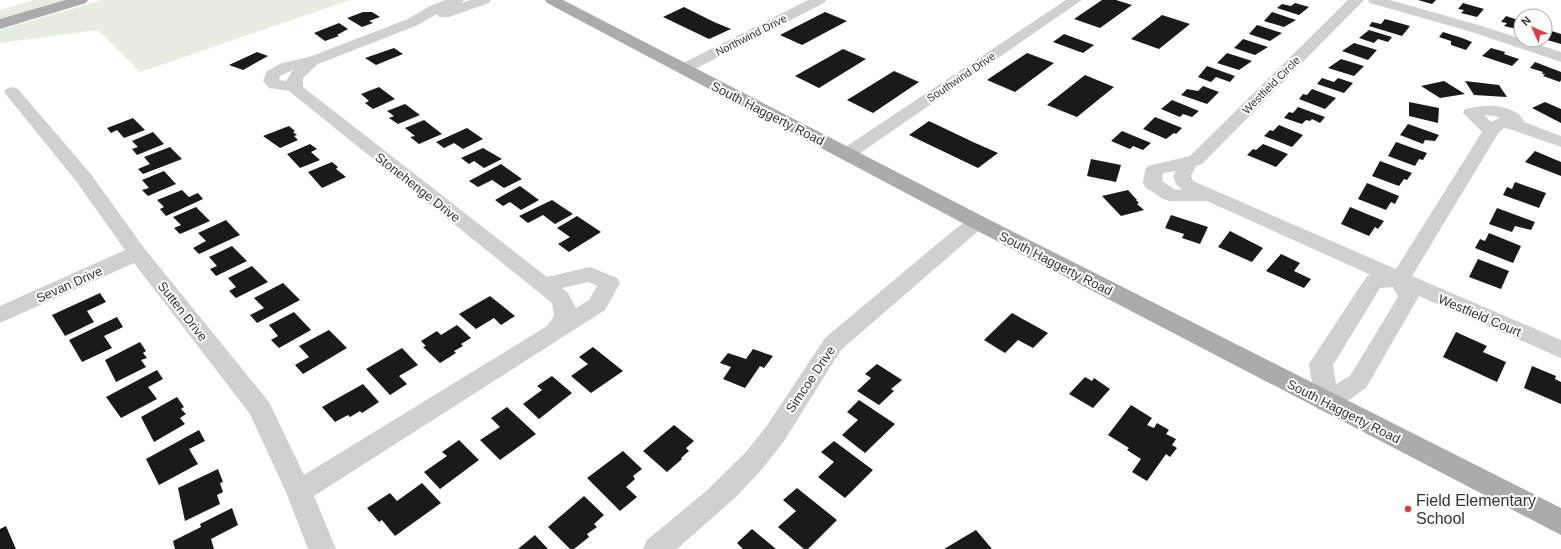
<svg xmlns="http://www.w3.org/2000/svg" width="1561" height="549" viewBox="0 0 1561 549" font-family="Arial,sans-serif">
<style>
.green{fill:#e6ecdf}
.building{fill:#1a1a1a}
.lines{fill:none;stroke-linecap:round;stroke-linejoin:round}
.minor{fill:#d0d0d0;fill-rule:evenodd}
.major{fill:#ababab;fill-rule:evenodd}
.poi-dot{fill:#e63946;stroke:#fff;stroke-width:1.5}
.labels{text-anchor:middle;stroke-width:4;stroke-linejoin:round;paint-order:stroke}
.far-street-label{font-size:11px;fill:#333;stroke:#fff}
.street-label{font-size:13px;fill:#333;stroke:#fff}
.near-poi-label{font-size:16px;fill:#333;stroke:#fff;text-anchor:start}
</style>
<rect width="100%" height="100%" fill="#fff"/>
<path class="green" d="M34 0H64L0 19V10Z
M102 0H350L140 72 98 30 0 43V30Z"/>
<path class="building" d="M1102 0H1116L1132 5 1100 28 1074 19Z
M1418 0H1436L1432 4Z
M1295 3 1309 7 1299 15 1277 8 1282 4 1291 6Z
M1463 3 1484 9 1477 17 1461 13 1464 10 1458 9Z
M684 7 714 22 731 29 709 39 663 17Z
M363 12H372L380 17 369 21 373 23 362 27 347 18Z
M825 12 847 21 802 45 780 35Z
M1272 12 1296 20 1284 27 1264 21Z
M1162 15 1190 24 1159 49 1131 39Z
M1506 16 1521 21V30L1504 26 1507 23 1501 22Z
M1385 19 1410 26 1402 36 1369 26 1372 22 1381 24Z
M339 23 348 29 337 35 339 36 325 41 314 33Z
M1257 25 1282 33 1270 41 1249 34Z
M1545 29 1561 34V44L1547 40 1548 39 1545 38Z
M1369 30 1392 37 1388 42 1378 39 1374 43 1359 38Z
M1443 32 1462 38 1472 42 1466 50 1451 45V41L1439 37Z
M1064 34 1094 45 1083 53 1053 42Z
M1243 39 1268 47 1255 55 1234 48Z
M1354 43 1377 50 1368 60 1342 51Z
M394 48 403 54 376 65 365 58Z
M1491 48 1505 52 1504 54 1519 59 1512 66 1482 56Z
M843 49 866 59 819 88 795 76Z
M257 52 268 56 243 70 229 65Z
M1027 53 1054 63 1015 92 987 80Z
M1227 53 1252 61 1239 70 1217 63Z
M1341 59 1364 66 1354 76 1328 68Z
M1535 62 1561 72V80L1560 82 1543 76 1545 74H1542L1543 72 1530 68Z
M1207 66 1235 76 1230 82 1216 77 1211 82 1198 77Z
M894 71 919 82 873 113 847 100Z
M1085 75 1114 87 1077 117 1047 105Z
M1322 78 1334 82 1338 78 1353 83 1344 93 1317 84Z
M1444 81 1465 94 1440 98 1421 86Z
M1465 81 1499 85 1507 97 1474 95Z
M1203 86 1219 92 1207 104 1181 95 1187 89 1198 91Z
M379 87 395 99 373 109 365 103 369 101 361 94Z
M1312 89 1336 98 1325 109 1299 99 1303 94 1307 95Z
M1172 100 1199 111 1192 117 1183 114 1180 117 1161 109Z
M1409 102 1439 108 1438 123 1409 116Z
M1545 102 1561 109V123L1532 108Z
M405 104 420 115 398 124 389 118 394 116 387 111Z
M1298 107 1325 117 1320 123 1312 119 1310 121 1306 120 1302 124 1284 118 1289 112 1293 113Z
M1155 117 1182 128 1176 134 1174 133 1166 139 1143 129Z
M133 118 145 130 124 138 117 130 111 133 107 128Z
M424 120 442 134 419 144 410 137 415 136 405 128Z
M929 121 973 142 998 153 978 168 909 135Z
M1408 124 1439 135 1435 141 1425 140 1423 144 1400 135Z
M1279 125 1303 135 1292 147 1264 136 1270 130 1273 131Z
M289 126 295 131 293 132 297 135 294 136 298 140 280 148 263 136Z
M467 128 483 139 463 149 454 143 444 148 436 142Z
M1122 131 1151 143 1143 150 1133 146 1130 149 1111 141Z
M153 132 164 144 137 155 132 149 138 147 132 141Z
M1396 142 1427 153 1423 160 1419 159 1415 166 1388 156Z
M310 144 317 149 311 152 320 160 300 168 287 154Z
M1263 144 1288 154 1276 167 1247 155 1253 149 1256 150Z
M170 147 182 159 143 174 138 169 150 164 144 157Z
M483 148 502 159 484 168 474 161 469 164 461 158Z
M1535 151 1561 162V176L1525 162Z
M1091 159 1121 165 1116 182 1087 176Z
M1380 161 1412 173 1407 180 1404 179 1399 186 1372 176Z
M332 162 338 167 336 169 346 177 322 188 308 172Z
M501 164 522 179 504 188 492 180 478 187 469 181Z
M164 171 176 184 148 196 142 190 149 188 142 180Z
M1515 182 1546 193 1539 208 1503 195 1507 187 1512 189Z
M1367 183 1399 196 1395 204 1391 202 1386 210 1358 199Z
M520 186 539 200 521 210 510 202 503 206 495 200Z
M182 190 189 197 198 193 203 199 166 216 160 209 164 207 157 200Z
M1128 190 1137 200H1136L1139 203 1137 204 1144 210 1121 216 1102 196Z
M552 200 573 214 555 224 543 215 528 223 519 216Z
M196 207 210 221 180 234 174 228 181 225 173 217Z
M1350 207 1384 221 1378 229 1375 227 1369 236 1341 224Z
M1497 208 1535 222 1531 230 1515 226 1512 232 1489 224Z
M1171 215 1208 227 1200 244 1182 238 1184 234 1165 228Z
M577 216 601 232 569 252 558 244 570 237 557 228Z
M226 220 240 235 199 254 193 248 206 241 198 233Z
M1230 231 1263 248 1252 262 1218 247Z
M1489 233 1521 246 1513 263 1475 248 1480 239 1485 241Z
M232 246 247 261 216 276 210 269 217 266 209 257Z
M1281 254 1300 263 1294 271 1311 279 1304 288 1266 271Z
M1478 259 1509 271 1501 289 1469 277Z
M252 266 268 282 236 298 229 291 236 287 228 278Z
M283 283 300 300 257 323 250 315 264 308 254 298Z
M100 293 106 302 87 311 94 322 65 336 52 315Z
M490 296 515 316 501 325 494 318 476 329 459 314Z
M294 312 311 330 279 348 271 340 278 336 269 325Z
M1012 313 1048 333 1033 348 1018 340 1005 353 984 340Z
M117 317 123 327 104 336 112 348 82 362 69 340Z
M457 325 471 338 461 344 463 346 454 351 456 353 440 363 423 347 426 346 421 341 437 331 441 335Z
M329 330 347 348 303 374 295 365 309 357 299 346Z
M1456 332 1487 346 1483 352 1506 362 1497 382 1443 357Z
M140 342 146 351 143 353 147 358 141 360 146 367 116 382 105 360Z
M593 347 623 371 591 393 571 376 588 364 579 357Z
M402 348 418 365 399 376 407 384 390 395 366 369Z
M753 349 773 356 764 368 760 366 745 388 723 379 731 367 720 363 728 353 746 359Z
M877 364 902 380 891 389 894 391 879 405 857 391 871 378 865 374Z
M1532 366 1556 376 1555 379 1561 382V404L1524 388Z
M157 370 163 379 148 387 157 399 121 418 106 397Z
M552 376 572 393 539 419 523 404 542 390 537 386Z
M1085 377 1092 381 1094 378 1110 389 1093 408 1069 394Z
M363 384 379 402 362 413 360 411 350 417 348 415 335 422 322 407Z
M177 397 184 407 181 409 186 414 180 418 185 424 154 442 141 417Z
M859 400 895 424 865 453 842 435 858 420 847 412Z
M1131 405 1152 418 1147 425 1154 428 1157 423 1169 430 1166 434 1176 439 1172 445 1177 448 1170 457 1166 454 1147 481 1132 472 1141 459 1127 450 1129 448 1108 435Z
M507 407 536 434 500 460 480 440 500 427 491 418Z
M674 425 694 441 686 448 689 451 681 458 682 459 667 472 643 451Z
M199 430 205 441 189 449 198 464 159 485 146 459Z
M459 440 479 460 440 489 424 472 447 456 442 452Z
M834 441 873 470 845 498 818 477 834 462 821 452Z
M623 451 642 469 633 476 635 479 626 487 637 497 620 511 587 478Z
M218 469 223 482 220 483 223 492 217 495 220 504 185 521 178 488Z
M422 483 441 503 395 536 382 520 379 522 367 508 390 493 397 501Z
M797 488 837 520 808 549H804L778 527 796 511 783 500Z
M584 496 604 515 594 524 597 527 587 534 589 537 574 549H570L548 527Z
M232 508 238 525 211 539 214 549H175L173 541 201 527 200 524Z
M6 526 16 549H0V529Z
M752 529 776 549H743L737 543Z
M976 530 992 549H944Z
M535 535 548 549H518Z"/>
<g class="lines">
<path class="minor" d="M445 0H464L461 3 471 0H491L489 3 449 17H439L437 14 418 25 318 64 303 78V87L547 277 590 267 617 278 620 283 605 310 314 496 336 549H308L286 492 250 414 134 263 0 323V306L125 250 76 181 4 92 6 89 12 87 18 89 90 173 144 248 269 402 304 475 547 326 554 316 552 303 289 91 269 88 263 81 267 71 282 63 309 57 408 19 430 6ZM293 70 286 81 279 80 280 76ZM588 282 597 286 589 300 576 308 568 293 562 288Z
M808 0H826L824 3 689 72H677L675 69 677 66Z
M1066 0H1082L853 158 847 159 841 158 838 154 841 150Z
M1348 0H1364L1202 164 1196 166 1191 176 1193 181 1396 269 1482 132 1463 113 1465 109C1483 105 1500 103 1517 113 1520 116 1523 118 1524 122L1561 136V147L1510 129 1504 128 1499 132 1412 276 1561 340V358L1419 296 1366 388 1336 409 1327 412 1318 409 1315 402 1309 364 1367 276 1371 275 1207 201H1170L1163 199 1145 187 1143 183 1145 170 1148 166 1190 156ZM1484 115 1495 116 1500 118 1491 122ZM1176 171 1173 176 1176 184 1182 190 1174 189 1162 181 1163 173ZM1393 287 1398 297 1350 376 1336 384 1333 365 1380 288Z
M1368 0H1390L1482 26 1561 52V62L1472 32 1370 3Z
M977 216 984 218 987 222 984 226 841 350 784 441 763 468 737 496 677 549H643L647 540 705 492 745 453 766 427 825 338 949 234 970 218Z"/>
<path class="major" d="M65 0H88L86 3 0 29V19Z
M545 0H563L984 217 1561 508V535L970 227 547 3Z"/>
</g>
<circle class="poi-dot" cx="1408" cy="509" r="4"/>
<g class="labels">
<g class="far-street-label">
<text transform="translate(751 35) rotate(-27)" y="4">Northwind Drive</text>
<text transform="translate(961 77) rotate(-34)" y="4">Southwind Drive</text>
<text transform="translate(1271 85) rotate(-45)" y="4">Westfield Circle</text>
</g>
<g class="street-label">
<text transform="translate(768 113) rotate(27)" y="5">South Haggerty Road</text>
<text transform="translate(418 187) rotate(38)" y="5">Stonehenge Drive</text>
<text transform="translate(1056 263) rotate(27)" y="5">South Haggerty Road</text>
<text transform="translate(69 284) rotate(-24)" y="5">Sevan Drive</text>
<text transform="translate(183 311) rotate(52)" y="5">Sutten Drive</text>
<text transform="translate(1480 315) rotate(23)" y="5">Westfield Court</text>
<text transform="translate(810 379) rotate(-56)" y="5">Simcoe Drive</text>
<text transform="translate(1344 411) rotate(27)" y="5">South Haggerty Road</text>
</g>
<g class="near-poi-label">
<text x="1416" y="506">Field Elementary<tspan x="1416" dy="18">School</tspan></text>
</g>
</g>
<g transform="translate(1533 28) rotate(315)"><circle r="19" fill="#ffffff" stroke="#adadad"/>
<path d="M0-3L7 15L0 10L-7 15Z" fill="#e63946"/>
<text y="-6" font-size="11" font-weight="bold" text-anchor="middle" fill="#333333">N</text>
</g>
</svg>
